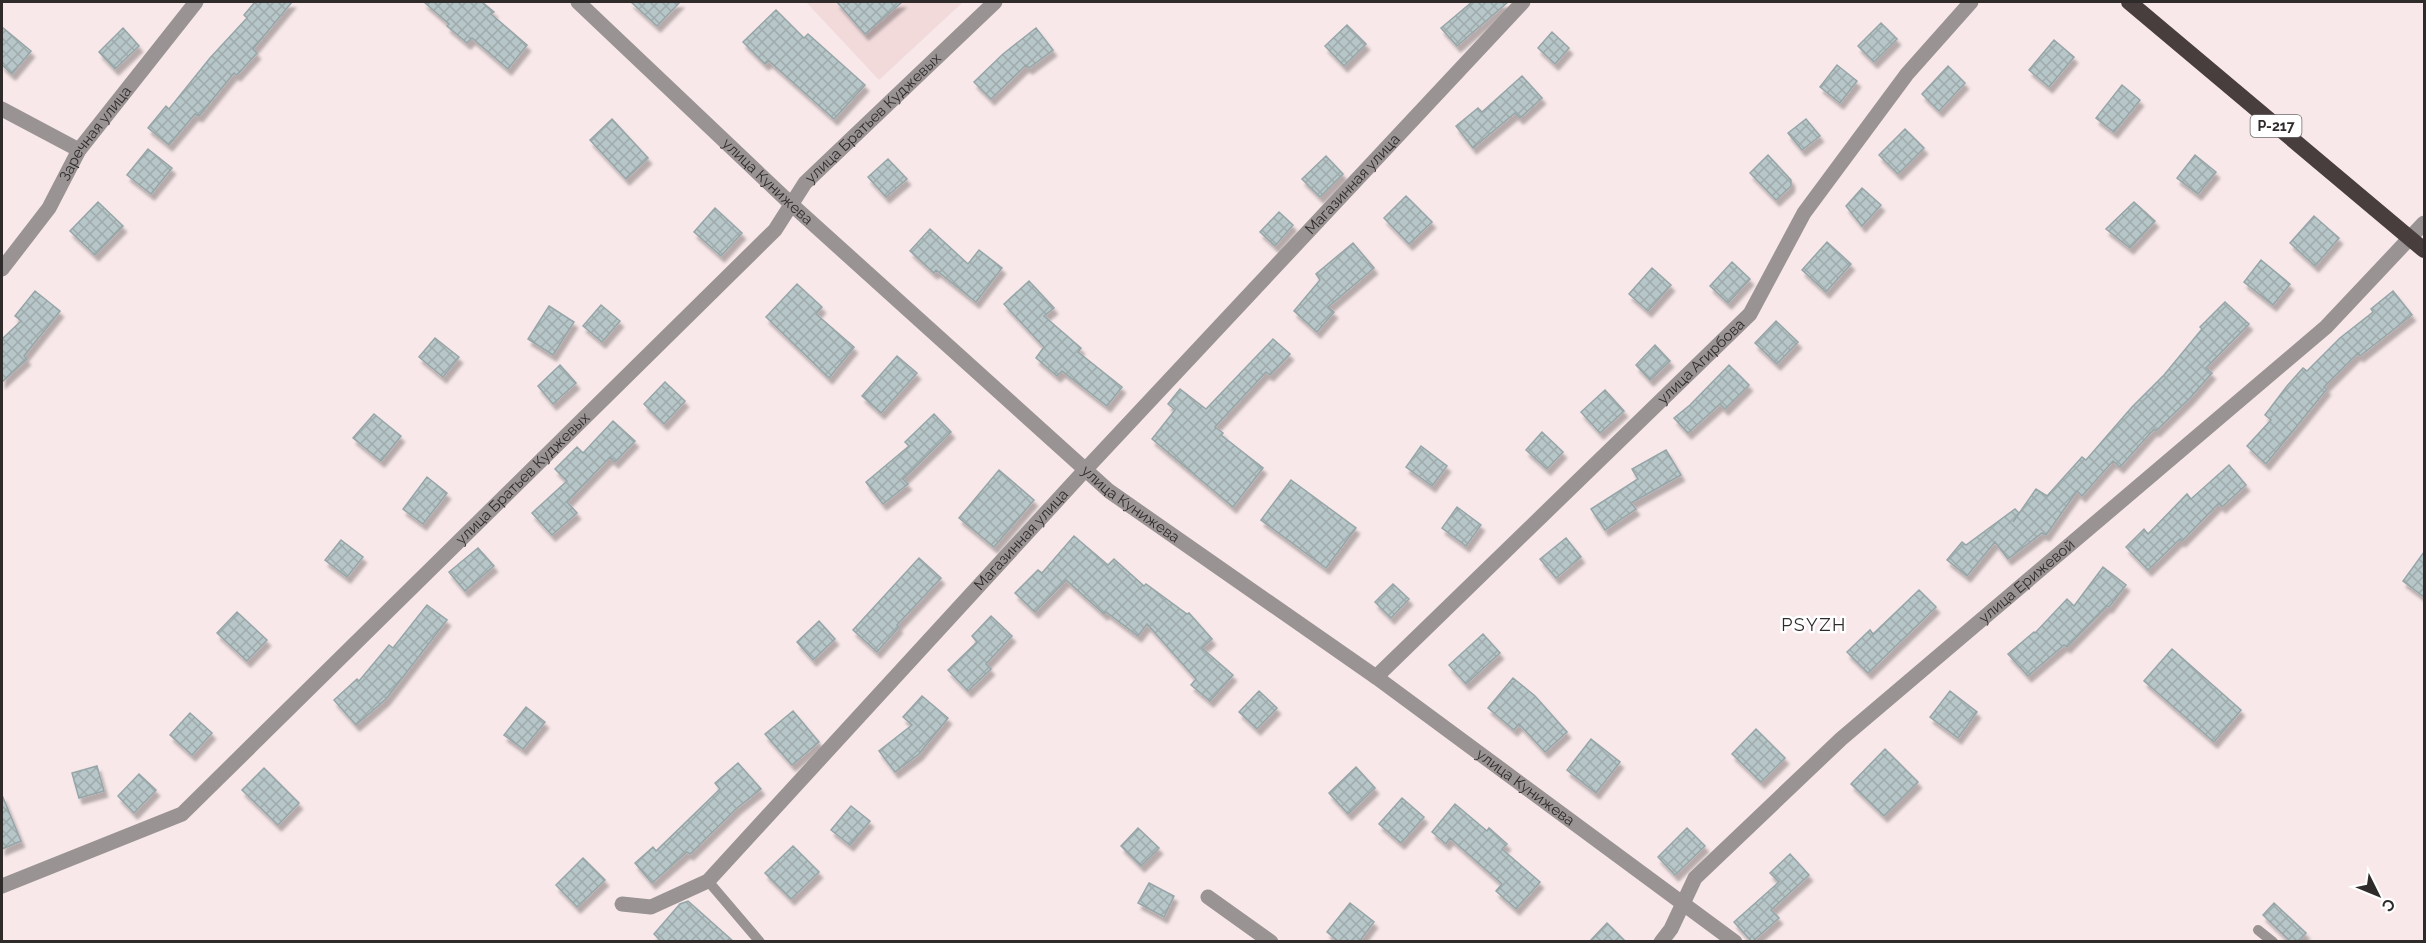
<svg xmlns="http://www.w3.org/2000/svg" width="2426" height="943" viewBox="0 0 2426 943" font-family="Raleway,sans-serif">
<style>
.built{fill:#f2dadb}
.building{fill:url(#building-cross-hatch);stroke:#96a5a7;stroke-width:1.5;filter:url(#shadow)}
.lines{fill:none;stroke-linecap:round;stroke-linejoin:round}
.service{stroke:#999393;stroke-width:10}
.minor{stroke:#999393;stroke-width:15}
.tertiary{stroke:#999393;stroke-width:15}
.trunk{stroke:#493e3e;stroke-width:16}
.labels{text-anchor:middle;stroke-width:5;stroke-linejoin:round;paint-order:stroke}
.shield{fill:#fff;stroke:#6e6b6b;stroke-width:1.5}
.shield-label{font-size:14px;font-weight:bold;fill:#302b2b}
.street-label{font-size:15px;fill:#302b2b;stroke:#fff}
.quarter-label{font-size:18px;letter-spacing:1.5px;fill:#302b2b;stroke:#fff}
</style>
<defs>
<pattern id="building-cross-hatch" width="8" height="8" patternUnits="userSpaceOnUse" patternTransform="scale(1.5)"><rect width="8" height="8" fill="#b7c6c8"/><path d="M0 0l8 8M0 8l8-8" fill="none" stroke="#9eaaac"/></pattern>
<filter id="shadow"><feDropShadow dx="3.5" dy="6" stdDeviation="1.5" flood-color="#0004"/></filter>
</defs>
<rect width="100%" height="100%" fill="#f8e8e9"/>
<path class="built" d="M806 2H963L879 80Z"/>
<path class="building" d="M255 2H292L253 49 257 53 237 75 234 73 199 116 195 114 169 145 148 128 166 106 169 109 210 58 247 18 244 15Z
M424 2H482L494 12 491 14 527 45 508 69 472 38 467 43 447 26 449 24Z
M631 2H680L657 26Z
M837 2H902L865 34Z
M1472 2H1508L1457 46 1441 28Z
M776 10 804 38 808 34 865 85 834 119 769 61 765 64 743 42Z
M1881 23 1897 39 1874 62 1858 46Z
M1347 25 1366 44 1344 66 1325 46Z
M2 27 31 51 12 74 2 65Z
M123 28 139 46 115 69 99 52Z
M1036 28 1053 50 1029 68 1026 65 991 99 974 82 1003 54Z
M1552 32 1569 48 1555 64 1538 48Z
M2054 40 2074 57 2049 87 2029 70Z
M1837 65 1857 81 1840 103 1820 87Z
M1948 66 1965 83 1939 111 1922 94Z
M1522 76 1542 98 1520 118 1515 113 1473 148 1456 126 1478 108 1482 112Z
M2122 85 2140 100 2114 132 2096 118Z
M612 119 648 158 626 179 590 140Z
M1806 119 1820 136 1802 150 1788 133Z
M1905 129 1924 148 1898 174 1879 155Z
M148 149 172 168 151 194 127 175Z
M1768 155 1791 180V186L1776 200 1750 173Z
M2195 155 2216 172 2198 194 2177 178Z
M1326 156 1343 174 1320 197 1302 179Z
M888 159 907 179 886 197 868 177Z
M1862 188 1881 205 1862 226 1846 206Z
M1406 196 1432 222 1409 244 1384 218Z
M98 202 123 226 95 255 70 231Z
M2134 202 2155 221 2130 248 2106 229Z
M715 208 742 233 721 256 694 232Z
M1279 212 1293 225 1275 246 1260 232Z
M2314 216 2339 238 2315 266 2290 243Z
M930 229 968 264 979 250 1002 268 976 302 936 270 934 273 910 251Z
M1827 242 1851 264 1826 292 1802 270Z
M1353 243 1374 268 1328 307 1334 312 1317 332 1294 311 1320 280 1316 274Z
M2261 260 2290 284 2273 305 2244 282Z
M1732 262 1750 279 1728 303 1710 286Z
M1652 268 1671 285 1648 311 1629 294Z
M1029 281 1054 308 1044 316 1081 348 1078 352 1122 387 1107 406 1062 371 1057 376 1036 358 1044 347 1004 304Z
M797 284 822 307 816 314 854 347 829 378 766 317Z
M35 291 60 311 24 356 27 359 2 382V339L21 321 15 316Z
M2393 291 2412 315 2360 356 2358 353 2324 387 2327 389 2266 464 2247 446 2271 420 2265 415 2287 386 2303 368 2307 371 2340 338 2373 312 2371 309Z
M2225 302 2249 324 2206 368 2212 373 2190 398 2156 431 2154 429 2120 467 2113 461 2082 496 2077 491 2046 535 2042 533 2008 559 1995 542 1967 576 1947 560 1962 542 1966 545 2015 509 2019 513 2013 522 2036 489 2047 496 2082 457 2086 460 2132 407 2164 375 2202 329 2200 327Z
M601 305 620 321 602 342 583 326Z
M549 306 574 322 553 355 528 339Z
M1776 321 1798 342 1777 364 1755 343Z
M435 338 459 357 443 377 419 357Z
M1273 339 1290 354 1270 375 1266 372 1215 427 1223 433 1221 435 1263 468 1233 507 1152 439 1175 410 1168 404 1180 389 1206 409Z
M1655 345 1670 361 1650 380 1636 365Z
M897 356 917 373 881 413 862 396Z
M560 365 576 383 553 404 538 386Z
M1729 365 1749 385 1725 409 1720 404 1688 433 1674 418 1690 405Z
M665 382 685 401 664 424 644 404Z
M1605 390 1624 411 1600 433 1581 412Z
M374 414 401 436 381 461 353 438Z
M934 414 951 432 903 479 908 484 883 504 866 482 909 446 905 442Z
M613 421 635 441 615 462 610 457 567 502 577 513 552 535 532 513 567 481 555 469 577 447 583 453Z
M1542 432 1563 452 1547 469 1526 450Z
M1421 446 1447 466 1432 486 1406 467Z
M1666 450 1681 475 1631 503 1636 509 1605 530 1591 509 1638 479 1632 469Z
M2229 465 2246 485 2222 507 2219 503 2182 541 2180 539 2148 570 2126 547 2144 529 2148 534 2187 494 2191 499Z
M999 470 1034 500 994 547 959 518Z
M427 477 447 493 423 524 403 509Z
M1291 480 1356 528 1326 568 1261 520Z
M1457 507 1481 525 1466 546 1442 528Z
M1074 536 1108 565 1114 559 1144 586 1146 584 1187 614 1189 613 1212 639 1202 648 1233 675 1210 701 1191 685 1196 679 1147 624 1138 636 1106 612 1104 614 1066 580 1035 612 1015 593 1038 570 1042 573Z
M1566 538 1581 557 1556 578 1540 559Z
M341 540 363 557 347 577 325 560Z
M478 548 494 566 465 591 449 572Z
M2424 552V597L2403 581Z
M919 558 941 578 897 625 899 627 877 652 853 630Z
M2103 567 2126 585 2109 607 2107 606 2067 647 2064 645 2028 676 2008 654 2034 632 2035 633 2067 599 2074 606Z
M1393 584 1409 599 1391 618 1375 602Z
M1919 590 1936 607 1868 673 1847 652 1870 630 1873 634Z
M427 605 447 620 386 699 356 725 334 700 357 679 359 681 389 645 393 648Z
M237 612 267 640 247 661 217 633Z
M991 616 1012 636 986 664 991 669 968 691 948 670 977 642 972 636Z
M819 621 835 639 813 660 797 642Z
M1483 634 1500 653 1466 684 1449 665Z
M2172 649 2241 710 2214 742 2144 681Z
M1513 678 1535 696 1567 732 1545 752 1519 724 1514 730 1488 708Z
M1259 691 1277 708 1257 729 1239 712Z
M1950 691 1977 712 1958 738 1930 717Z
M922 696 948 718 919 754 895 772 879 751 912 725 903 717Z
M526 707 545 722 523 749 504 735Z
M793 711 819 742 792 765 765 734Z
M190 713 212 733 192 755 170 735Z
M1756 729 1785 758 1761 782 1732 754Z
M1591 739 1620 762 1596 793 1567 770Z
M1885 749 1918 782 1884 816 1851 784Z
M738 763 761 789 737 808 690 854 687 852 652 883 635 863 653 847 656 851 720 789 715 783Z
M97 766 104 791 79 798 72 773Z
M1356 767 1375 788 1348 814 1329 793Z
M264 768 299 803 278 825 242 790Z
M139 774 156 790 134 813 118 796Z
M2 795 21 841 2 849Z
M1402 798 1424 817 1401 843 1379 824Z
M1455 804 1487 831 1489 828 1507 844 1502 849 1540 882 1516 909 1496 891 1502 884 1450 838 1446 844 1432 832Z
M851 806 870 821 850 845 831 830Z
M1138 828 1159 848 1141 866 1121 846Z
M1687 828 1705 846 1675 875 1658 857Z
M793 846 819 872 791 899 765 873Z
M1790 854 1809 875 1771 910 1779 918 1752 942 1734 922 1779 882 1770 873Z
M583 858 605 880 577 907 556 885Z
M1149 883 1174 896 1164 917 1138 903Z
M688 901 734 942H662L654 934 680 904Z
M1350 903 1374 922 1359 942H1339L1327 932Z
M2274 903 2306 933 2297 942H2291L2263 915Z
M1607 923 1626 942H1589Z"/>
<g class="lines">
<path class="service" d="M708 881 760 942
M2258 930 2273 942"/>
<g class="minor">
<path d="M2 109 79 150"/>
<path id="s1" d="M2 269 49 208 79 150 196 2"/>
<path id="s2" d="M1376 677 1750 314 1804 213 1907 74 1971 2"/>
<path id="s3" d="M2 886 182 814 775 230 805 183 995 2"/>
<path d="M1208 897 1271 942"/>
<path id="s4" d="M622 904 651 907 708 881 1085 470 1523 2"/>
<path id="s5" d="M1661 942 1671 929 1695 878 1841 739 2326 327 2424 223"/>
</g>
<path class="tertiary" id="s6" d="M578 2 791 204 1109 491 1376 677 1735 942"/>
<path class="trunk" d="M2129 2 2424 250"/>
</g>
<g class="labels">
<rect class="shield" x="2250.5" y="115" width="51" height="22" rx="4.5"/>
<g class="shield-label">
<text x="2276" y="131">Р-217</text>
</g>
<g class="street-label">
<text dy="5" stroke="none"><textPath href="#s3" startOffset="1176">улица Братьев Куджевых</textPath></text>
<text dy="5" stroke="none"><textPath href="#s1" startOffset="165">Заречная улица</textPath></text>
<text dy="5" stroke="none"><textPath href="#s6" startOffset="261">улица Кунижева</textPath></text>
<text dy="5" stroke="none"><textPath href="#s4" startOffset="1041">Магазинная улица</textPath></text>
<text dy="5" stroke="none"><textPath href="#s2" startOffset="453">улица Агирбова</textPath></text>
<text dy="5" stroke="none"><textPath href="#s3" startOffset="672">улица Братьев Куджевых</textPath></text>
<text dy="5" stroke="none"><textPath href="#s6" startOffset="747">улица Кунижева</textPath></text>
<text dy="5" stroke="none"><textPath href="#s4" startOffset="555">Магазинная улица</textPath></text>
<text dy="5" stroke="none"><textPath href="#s5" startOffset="518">улица Ерижевой</textPath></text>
<text dy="5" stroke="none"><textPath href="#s6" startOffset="1233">улица Кунижева</textPath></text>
</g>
<g class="quarter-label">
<text x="1814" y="631">PSYZH</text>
</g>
</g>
<rect width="2426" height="943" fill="none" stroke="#302b2b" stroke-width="6"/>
<g transform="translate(2378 895) rotate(133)" stroke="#ffffff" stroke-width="4.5" paint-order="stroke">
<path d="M0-4.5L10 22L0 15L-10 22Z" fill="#302b2b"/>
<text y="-9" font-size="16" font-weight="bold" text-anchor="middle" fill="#302b2b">С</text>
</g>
</svg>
